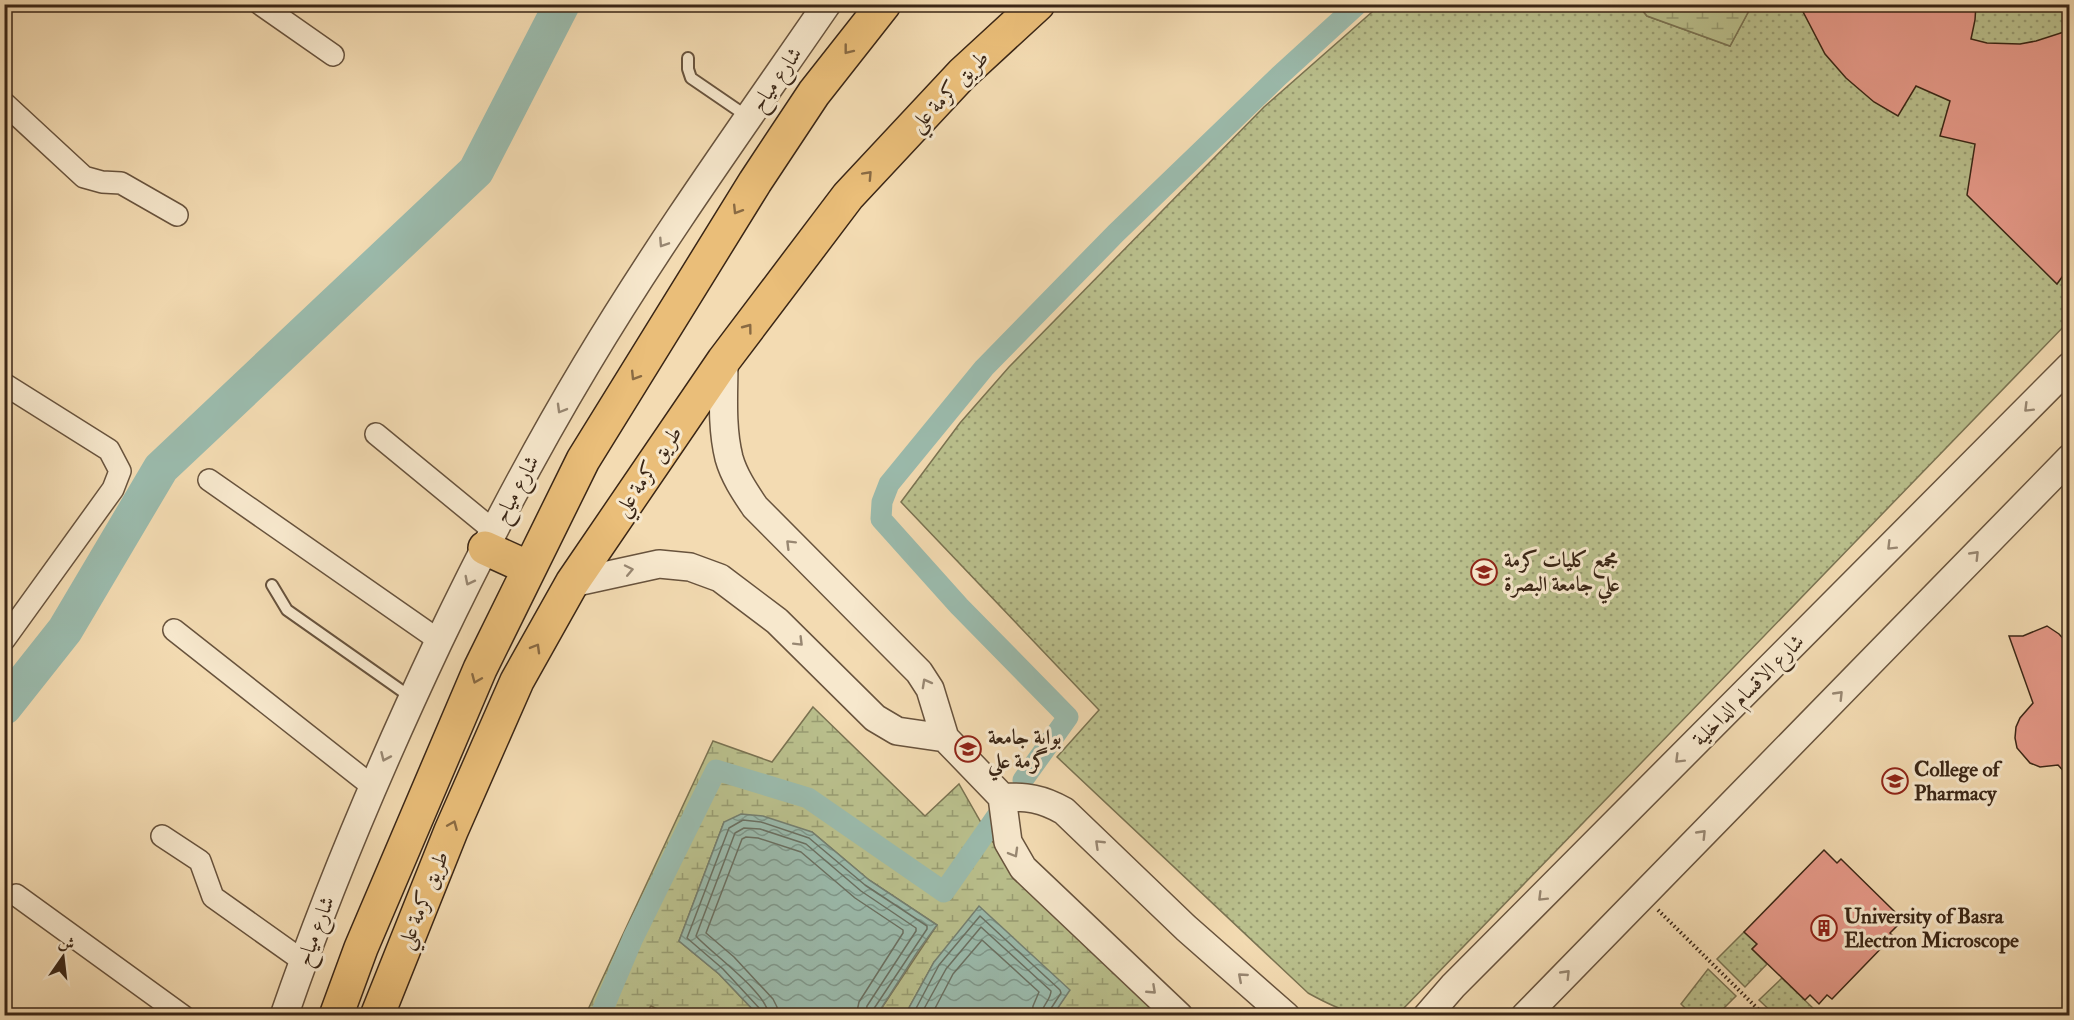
<svg xmlns="http://www.w3.org/2000/svg" width="2074" height="1020" viewBox="0 0 2074 1020" font-family="'IM FELL Double Pica',Amiri,serif">
<style>
.grass{fill:url(#grass-dots);stroke:#7a7352;stroke-width:1.5}
.wetland{fill:url(#wetland-marsh);stroke:#7a7352;stroke-width:1.5}
.water{fill:url(#water-waves);stroke:#747f71;stroke-width:1.5}
.lines{fill:none;stroke-linecap:round;stroke-linejoin:round}
.shore{stroke:#6a7062;stroke-width:1.5}
.canal{stroke:#9bbbad;stroke-width:21}
.river{stroke:#9bbbad;stroke-width:36}
.building{fill:#e79a8a;stroke:#3a2616;stroke-width:1.5}
.service-casing{stroke:#68533d;stroke-width:14}
.minor-casing{stroke:#68533d;stroke-width:24}
.tertiary-casing{stroke:#68533d;stroke-width:30}
.trunk-casing{stroke:#3a2616;stroke-width:36}
.path{stroke:#3a2616;stroke-width:4;stroke-dasharray:1.5 3;stroke-linecap:butt}
.service{stroke:#f7e8cd;stroke-width:10}
.minor{stroke:#f7e8cd;stroke-width:21}
.tertiary{stroke:#f7e8cd;stroke-width:27}
.trunk{stroke:#eabe79;stroke-width:33}
.oneway{stroke:#896a43}
.oneway2{stroke:#988772}
.labels{text-anchor:middle;stroke-width:6;stroke-linejoin:round;paint-order:stroke}
.street-label{font-size:21px;fill:#3a2616;stroke:#f7e8cd}
.poi-label{font-size:21px;font-weight:bold;fill:#3a2616;stroke:#f7e8cd;text-anchor:start}
</style>
<defs>
<pattern id="grass-dots" width="8" height="8" patternUnits="userSpaceOnUse" patternTransform="scale(1.5)"><rect width="8" height="8" fill="#bac08d"/><path d="M2 2h.1M6 6h.1" fill="none" stroke="#989c72" stroke-width="1.8" stroke-linecap="round"/></pattern>
<pattern id="wetland-marsh" width="20" height="14" patternUnits="userSpaceOnUse" patternTransform="scale(1.5)"><rect width="20" height="14" fill="#bac08d"/><path d="M1 5h8M5 5V1M11 12h8M15 12V8" fill="none" stroke="#989c72"/></pattern>
<pattern id="water-waves" width="16" height="10" patternUnits="userSpaceOnUse" patternTransform="scale(1.5)"><rect width="16" height="10" fill="#9bbbad"/><path d="M0 5q4-4 8 0t8 0" fill="none" stroke="#7f988c"/></pattern>
</defs>
<rect width="100%" height="100%" fill="#f3dbb2"/>
<filter id="stains"><feTurbulence type="fractalNoise" baseFrequency=".00333" numOctaves="4"/><feColorMatrix values="0 0 0 0 .2 0 0 0 0 .09 0 0 0 0 .02 0 0 0 .5 -.17"/></filter>
<radialGradient id="worn" r=".72"><stop offset=".6" stop-color="#630" stop-opacity="0"/><stop offset="1" stop-color="#630" stop-opacity=".3"/></radialGradient>
<path class="grass" d="M1380 5H1638L1647 16 1730 46 1752 5H2069V321L1401 1011C1360 1019 1344 1013 1308 993L1057 757 1099 710 901 502 960 423 1009 367 1264 107Z
M1744 932 1757 944 1752 949 1767 964 1745 987 1717 959Z
M1708 969 1736 996 1717 1015H1692L1681 1004Z
M1782 978 1820 1015H1775L1759 1000Z"/>
<path class="wetland" d="M1638 5H1752L1730 46 1647 16Z
M813 707 925 816 959 784 991 840 1070 929 1162 1015 1081 1016 1079 1014 1077 1015H1053L1069 990 934 962 905 1015H877L937 925 869 880 812 832 724 822 679 941 719 974 758 1015H670L651 1006 644 1015 585 1016 713 741 772 762Z"/>
<path class="water" d="M741 814 763 816 812 832 869 880 937 925 918 951 877 1015H758L719 974 679 941 724 822Z
M979 906 1070 990 1053 1015H905L934 962Z"/>
<g class="lines">
<path class="shore" d="M762 1016 760 1009 723 969 687 938 729 828 743 820 761 822 809 838 865 885 927 926V929L873 1010 872 1016
M769 1016C768 993 711 953 696 936L735 833 744 828 760 829 806 844 861 891 916 928V931L867 1006 865 1016
M778 1016 777 1007 773 999 734 957 706 933 742 839 746 837 758 838 801 852 855 898 903 930V933L859 1002 856 1016
M912 1016 939 965 980 916 1060 990 1061 993 1050 1010 1049 1016
M920 1016 946 969 981 927 1051 991C1051 1000 1041 1006 1041 1016
M931 1016 953 974 982 940 1039 992 1033 1006 1032 1016"/>
<path class="canal" d="M1023 780 1068 717 959 606 881 519 882 502 889 484 984 368 1116 233 1279 76 1358 4
M600 1016 633 938 716 770 808 798 944 892 999 813"/>
<path class="river" d="M4 707 65 630 161 468 476 171 562 4"/>
</g>
<path class="building" d="M1799 4H1976L1975 20 1971 39 1987 43 2020 44 2036 41 2070 30V266L2057 284 1967 195 1975 144 1940 136 1950 101 1916 86 1898 116 1874 102 1846 78 1825 54Z
M2047 626 2059 634 2070 646V778L2058 765 2040 767 2030 763 2017 748 2015 738 2016 727 2020 718 2033 703 2009 636H2023Z
M1824 850 1837 863 1841 859 1895 912 1892 915 1900 923 1890 933 1893 936 1832 999 1827 995 1819 1004 1810 995 1805 1000 1752 949 1757 944 1744 932Z"/>
<g class="lines">
<g class="service-casing">
<path id="service" d="M688 58V69L691 78 748 117
M272 585 287 610 412 698
M1539 1002 1552 1016"/>
</g>
<g class="minor-casing">
<path id="minor" d="M260 4 333 55
M4 103 84 177 102 182 121 183 177 215
M4 384 109 450 120 471 113 489 4 640
M376 434 494 531
M209 480 440 641
M174 630 372 786
M162 836 200 861 213 897 303 961
M16 895 183 1016"/>
</g>
<g class="tertiary-casing">
<path id="tertiary" d="M724 360C724 392 721 426 729 458 734 476 745 492 755 507L919 672 930 689 945 738 1002 797 1008 842 1023 868 1179 1016
M572 583 659 564 690 567 720 578 777 621 875 718 897 731 945 738
M1002 797C1028 797 1041 798 1064 811L1186 928 1286 1016
M284 1016C328 888 381 764 439 641 484 547 532 455 586 365 660 241 745 123 827 4
M1427 1016 1453 986 2070 366
M1525 1016 2070 458"/>
</g>
<g class="trunk-casing">
<path id="trunk" d="M485 548 529 568
M336 1016 361 948 480 669 583 460 755 182 814 93 884 4
M377 1016 451 831 517 681 572 583 724 360 848 196 962 74 1038 4"/>
</g>
<path class="path" d="M1658 910 1765 1016"/>
<use href="#service" class="service"/>
<use href="#minor" class="minor"/>
<use href="#tertiary" class="tertiary"/>
<use href="#trunk" class="trunk"/>
</g>
<defs><path id="oneway-chevron" d="M-2-3.5L2.5 0L-2 3.5" fill="none" stroke-width="1.6" stroke-linecap="round" stroke-linejoin="round" transform="scale(1.5)"/></defs>
<g class="oneway">
<use href="#oneway-chevron" transform="translate(848 50) rotate(128)"/>
<use href="#oneway-chevron" transform="translate(868 175) rotate(-47)"/>
<use href="#oneway-chevron" transform="translate(737 210) rotate(122)"/>
<use href="#oneway-chevron" transform="translate(748 328) rotate(-53)"/>
<use href="#oneway-chevron" transform="translate(635 376) rotate(122)"/>
<use href="#oneway-chevron" transform="translate(536 648) rotate(-60)"/>
<use href="#oneway-chevron" transform="translate(476 679) rotate(113)"/>
<use href="#oneway-chevron" transform="translate(453 825) rotate(-67)"/>
</g>
<g class="oneway2">
<use href="#oneway-chevron" transform="translate(663 243) rotate(123)"/>
<use href="#oneway-chevron" transform="translate(2028 408) rotate(135)"/>
<use href="#oneway-chevron" transform="translate(561 409) rotate(120)"/>
<use href="#oneway-chevron" transform="translate(790 544) rotate(-135)"/>
<use href="#oneway-chevron" transform="translate(1891 546) rotate(135)"/>
<use href="#oneway-chevron" transform="translate(1975 555) rotate(-46)"/>
<use href="#oneway-chevron" transform="translate(629 570) rotate(-12)"/>
<use href="#oneway-chevron" transform="translate(469 581) rotate(117)"/>
<use href="#oneway-chevron" transform="translate(799 642) rotate(45)"/>
<use href="#oneway-chevron" transform="translate(926 683) rotate(-119)"/>
<use href="#oneway-chevron" transform="translate(1839 695) rotate(-46)"/>
<use href="#oneway-chevron" transform="translate(385 757) rotate(114)"/>
<use href="#oneway-chevron" transform="translate(1679 759) rotate(135)"/>
<use href="#oneway-chevron" transform="translate(1702 834) rotate(-46)"/>
<use href="#oneway-chevron" transform="translate(1099 844) rotate(-136)"/>
<use href="#oneway-chevron" transform="translate(1014 853) rotate(60)"/>
<use href="#oneway-chevron" transform="translate(1542 897) rotate(135)"/>
<use href="#oneway-chevron" transform="translate(1566 974) rotate(-46)"/>
<use href="#oneway-chevron" transform="translate(1242 977) rotate(-139)"/>
<use href="#oneway-chevron" transform="translate(1152 990) rotate(43)"/>
</g>
<defs>
<g id="university-ring" transform="scale(1.35)"><circle r="9.5" fill="#f7e8cd" stroke="#8f2418" stroke-width="1.5"/><path d="M0-5L7-2L0 1L-7-2ZM-4 1L0 2.5L4 1V4Q0 6-4 4Z" fill="#8f2418"/></g>
<g id="building-ring" transform="scale(1.35)"><circle r="9.5" fill="#f7e8cd" stroke="#8f2418" stroke-width="1.5"/><path d="M-4-6H4V6H1V3H-1V6H-4ZM-2.5-4.3h1.7v1.8h-1.7ZM.8-4.3h1.7v1.8H.8ZM-2.5-1h1.7V.8h-1.7ZM.8-1h1.7V.8H.8Z" fill="#8f2418"/></g>
</defs>
<g fill-rule="evenodd">
<use href="#university-ring" x="1484" y="572"/>
<use href="#university-ring" x="968" y="749"/>
<use href="#university-ring" x="1895" y="781"/>
<use href="#building-ring" x="1824" y="928"/>
</g>
<g class="labels">
<g class="street-label">
<text transform="translate(776 79) rotate(-55)" y="7">شارع مياح</text>
<text transform="translate(949 91) rotate(-46)" y="7">طريق كرمة علي</text>
<text transform="translate(648 471) rotate(-56)" y="7">طريق كرمة علي</text>
<text transform="translate(516 489) rotate(-62)" y="7">شارع مياح</text>
<text transform="translate(1748 690) rotate(-45)" y="7">شارع الاقسام الداخلية</text>
<text transform="translate(423 900) rotate(-68)" y="7">طريق كرمة علي</text>
<text transform="translate(315 931) rotate(-69)" y="7">شارع مياح</text>
</g>
<g class="poi-label">
<text x="1504" y="567">مجمع كليات كرمة<tspan x="1504" dy="24">علي جامعة البصرة</tspan></text>
<text x="988" y="744">بوابة جامعة<tspan x="988" dy="24">گرمة علي</tspan></text>
<text x="1914" y="776">College of<tspan x="1914" dy="24">Pharmacy</tspan></text>
<text x="1844" y="923">University of Basra<tspan x="1844" dy="24">Electron Microscope</tspan></text>
</g>
</g>
<rect width="2074" height="1020" fill="none" stroke="#f3dbb2" stroke-width="24"/>
<rect x="6" y="6" width="2062" height="1008" fill="none" stroke="#3a2616" stroke-width="3"/>
<rect x="12" y="12" width="2050" height="996" fill="none" stroke="#3a2616" stroke-width="1.5"/>
<g transform="translate(63 957) rotate(14)" stroke="#f7e8cd" stroke-width="4.5" paint-order="stroke">
<path d="M0-4.5L10 22L0 15L-10 22Z" fill="#3a2616"/>
<text y="-9" font-size="16" font-weight="bold" text-anchor="middle" fill="#3a2616">ش</text>
</g>
<rect width="100%" height="100%" filter="url(#stains)"/>
<rect width="100%" height="100%" fill="url(#worn)"/>
</svg>
